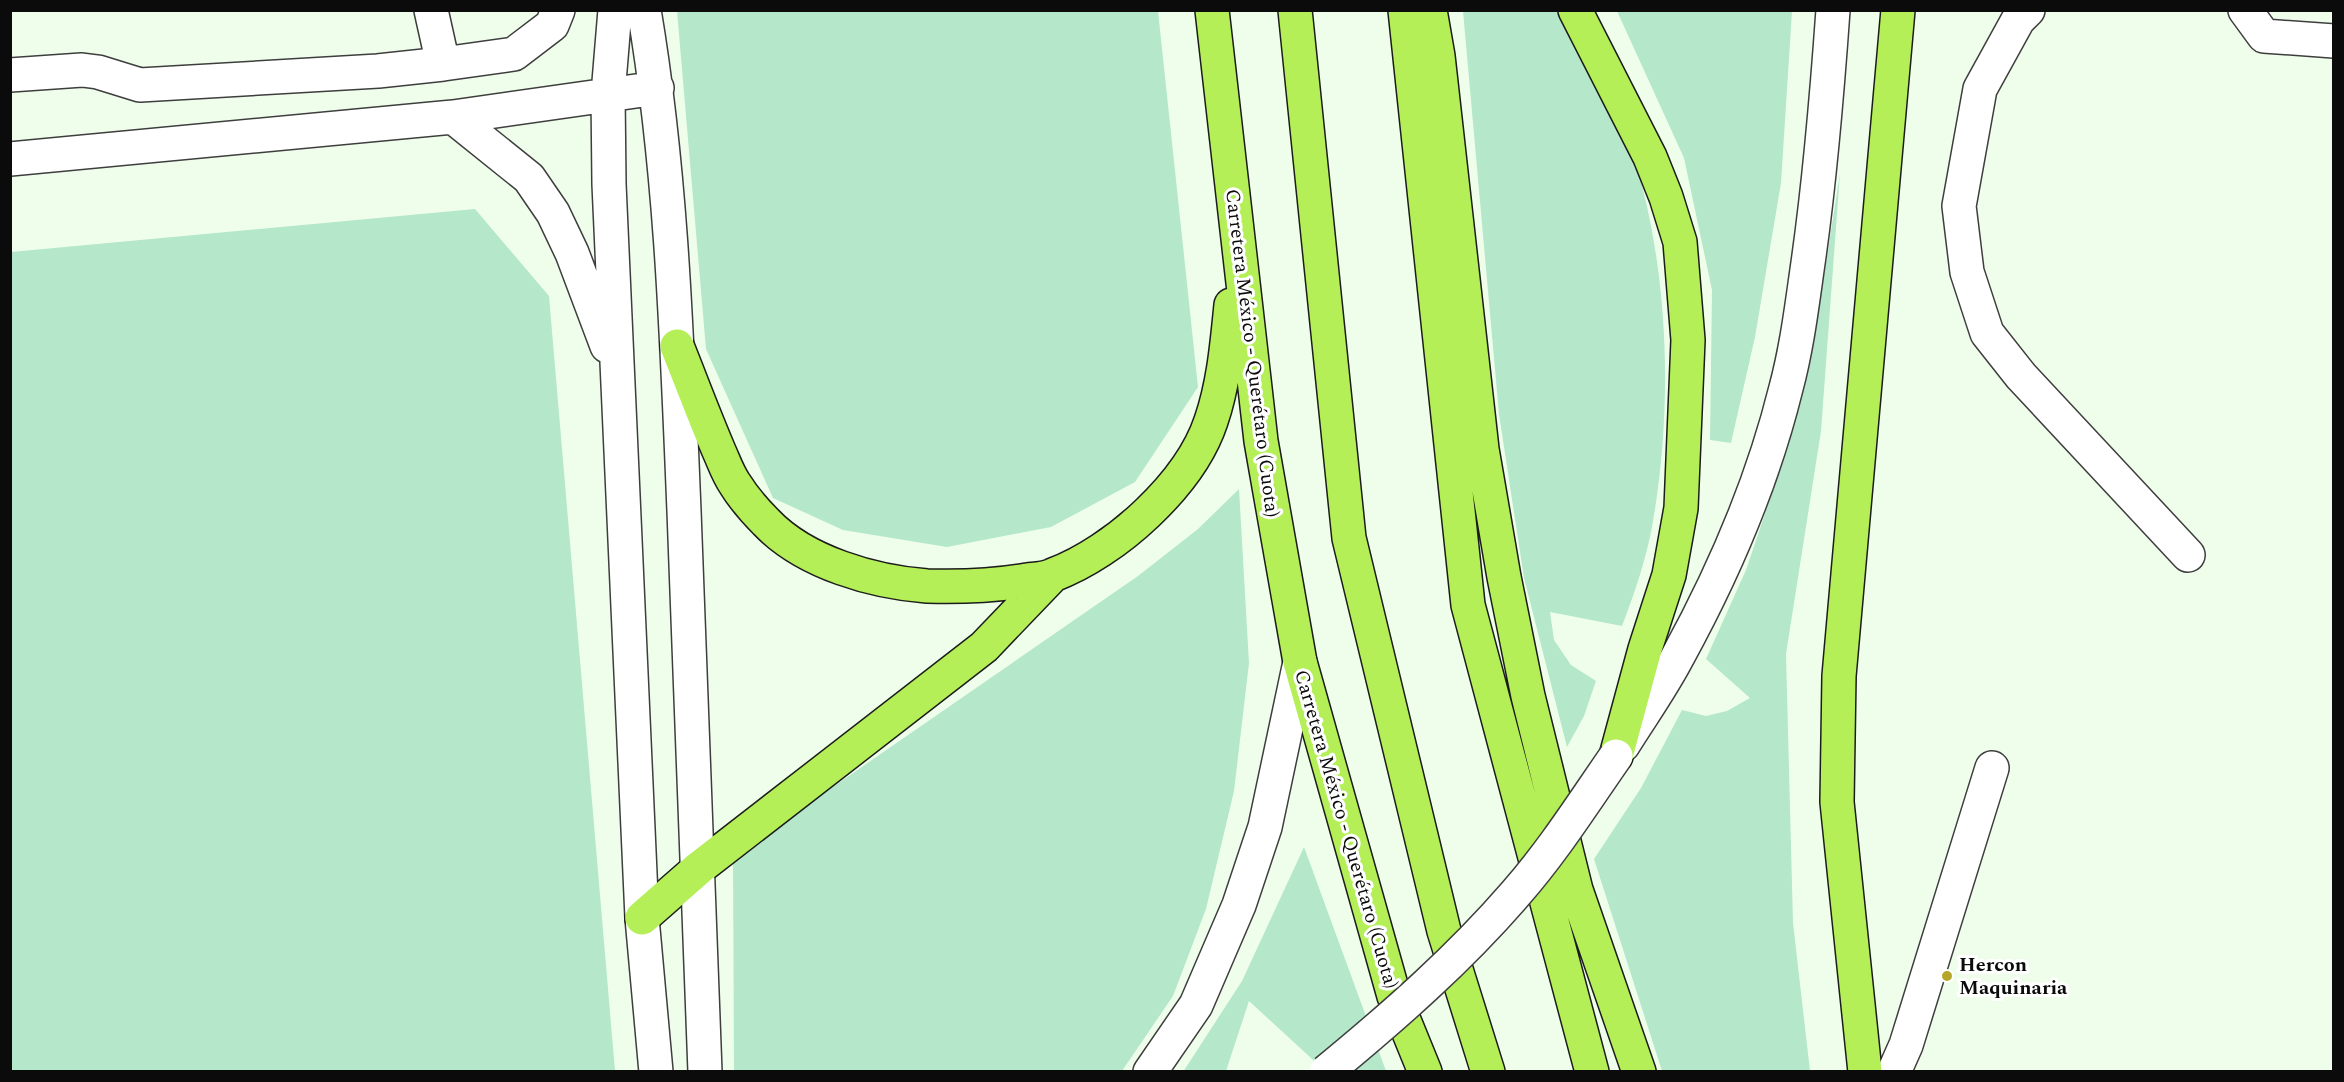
<svg xmlns="http://www.w3.org/2000/svg" width="2344" height="1082" viewBox="0 0 2344 1082" font-family="Spectral,serif">
<style>
.green{fill:#b5e7ca}
.lines{fill:none;stroke-linecap:round;stroke-linejoin:round}
.minor-casing{stroke:#3e3e3e;stroke-width:36}
.highway-casing{stroke:#1c1c1c;stroke-width:36}
.minor{stroke:#fff;stroke-width:33}
.highway{stroke:#b4ef57;stroke-width:33}
.minor-bridge-casing{stroke:#3e3e3e;stroke-width:36;stroke-linecap:butt}
.minor-bridge{stroke:#fff;stroke-width:33}
.poi-dot{fill:#b5a529;stroke:#fff;stroke-width:2}
.labels{text-anchor:middle;stroke-width:6;stroke-linejoin:round;paint-order:stroke}
.street-label{font-size:20px;fill:#0b0b0b;stroke:#fff}
.poi-label{font-size:20px;font-weight:bold;fill:#0b0b0b;stroke:#fff;text-anchor:start}
</style>
<rect width="100%" height="100%" fill="#effeea"/>
<path class="green" d="M677 11H1158L1198 387 1135 482 1051 527 947 547 843 530 773 498 706 349Z
M1463 11H1570C1587 46 1607 81 1622 117 1628 131 1631 146 1635 160 1669 274 1673 405 1653 521 1647 557 1635 592 1622 626L1550 612 1554 640 1571 665 1596 681 1584 716 1567 747 1524 578 1499 414Z
M1617 11H1792L1781 183 1755 337 1731 443 1710 440 1712 290 1684 158Z
M1840 173 1821 431 1786 654 1793 923 1810 1071H1662L1594 859 1641 788 1682 710 1706 716 1727 711 1750 698 1706 659 1746 570 1783 460 1812 353Z
M475 209 549 296 615 1071H11V252Z
M1239 489 1249 663 1234 791 1206 909 1173 996 1122 1071H734L733 856 1138 576 1198 529Z
M1304 847 1386 1071H1325L1249 1001 1226 1071 1183 1072 1242 981Z"/>
<g class="lines">
<g class="minor-casing">
<path id="minor" d="M431 10 443 64 514 54 552 25 558 10
M615 10 608 94 609 184 642 918 656 1072
M644 10C672 176 677 343 684 511 692 698 699 885 705 1072
M2028 10 2018 20 1980 89 1959 206 1967 272 1987 333 2021 376 2188 555
M2245 10 2264 36 2334 41
M10 75 82 70 98 72 140 85 378 71 443 64
M453 117 529 178 553 213 572 253 607 346
M10 159 453 117 657 88
M1623 745C1641 716 1662 687 1678 656 1724 572 1763 481 1786 388 1797 347 1802 305 1808 263 1820 179 1827 95 1833 10
M1150 1072 1196 1005 1239 905 1265 827 1300 662
M1894 1072 1906 1045 1992 768"/>
</g>
<g class="highway-casing">
<path id="highway" d="M1212 10 1261 441 1300 662 1394 996 1425 1072
M1295 10 1349 538 1444 931 1488 1072
M1405 10 1468 605 1592 1072
M1430 10 1438 56 1482 449 1504 577 1528 696 1576 890 1639 1072
M1575 10 1650 157 1666 197 1680 242 1688 340 1681 508 1669 575 1645 649 1616 756
M677 346C691 381 704 416 719 451 724 462 728 474 735 484 743 497 755 511 766 522 805 563 874 582 927 586 961 587 993 586 1027 580 1035 579 1045 579 1053 575 1115 552 1190 484 1211 421 1224 383 1227 344 1231 305
M642 918 699 868 984 647 1052 576
M1865 1072 1837 802 1839 676 1898 10"/>
</g>
<use href="#minor" class="minor"/>
<use href="#highway" class="highway"/>
<g class="minor-bridge-casing">
<path id="minor-bridge" d="M1326 1072C1394 1016 1459 959 1516 893 1553 851 1584 802 1616 756"/>
</g>
<use href="#minor-bridge" class="minor-bridge"/>
</g>
<circle class="poi-dot" cx="1947" cy="976" r="6"/>
<g class="labels">
<g class="street-label">
<text transform="translate(1253 353) rotate(83)" y="7">Carretera México - Querétaro (Cuota)</text>
<text transform="translate(1347 829) rotate(74)" y="7">Carretera México - Querétaro (Cuota)</text>
</g>
<g class="poi-label">
<text x="1959" y="971">Hercon<tspan x="1959" dy="23">Maquinaria</tspan></text>
</g>
</g>
<rect width="2344" height="1082" fill="none" stroke="#0b0b0b" stroke-width="24"/>
</svg>
